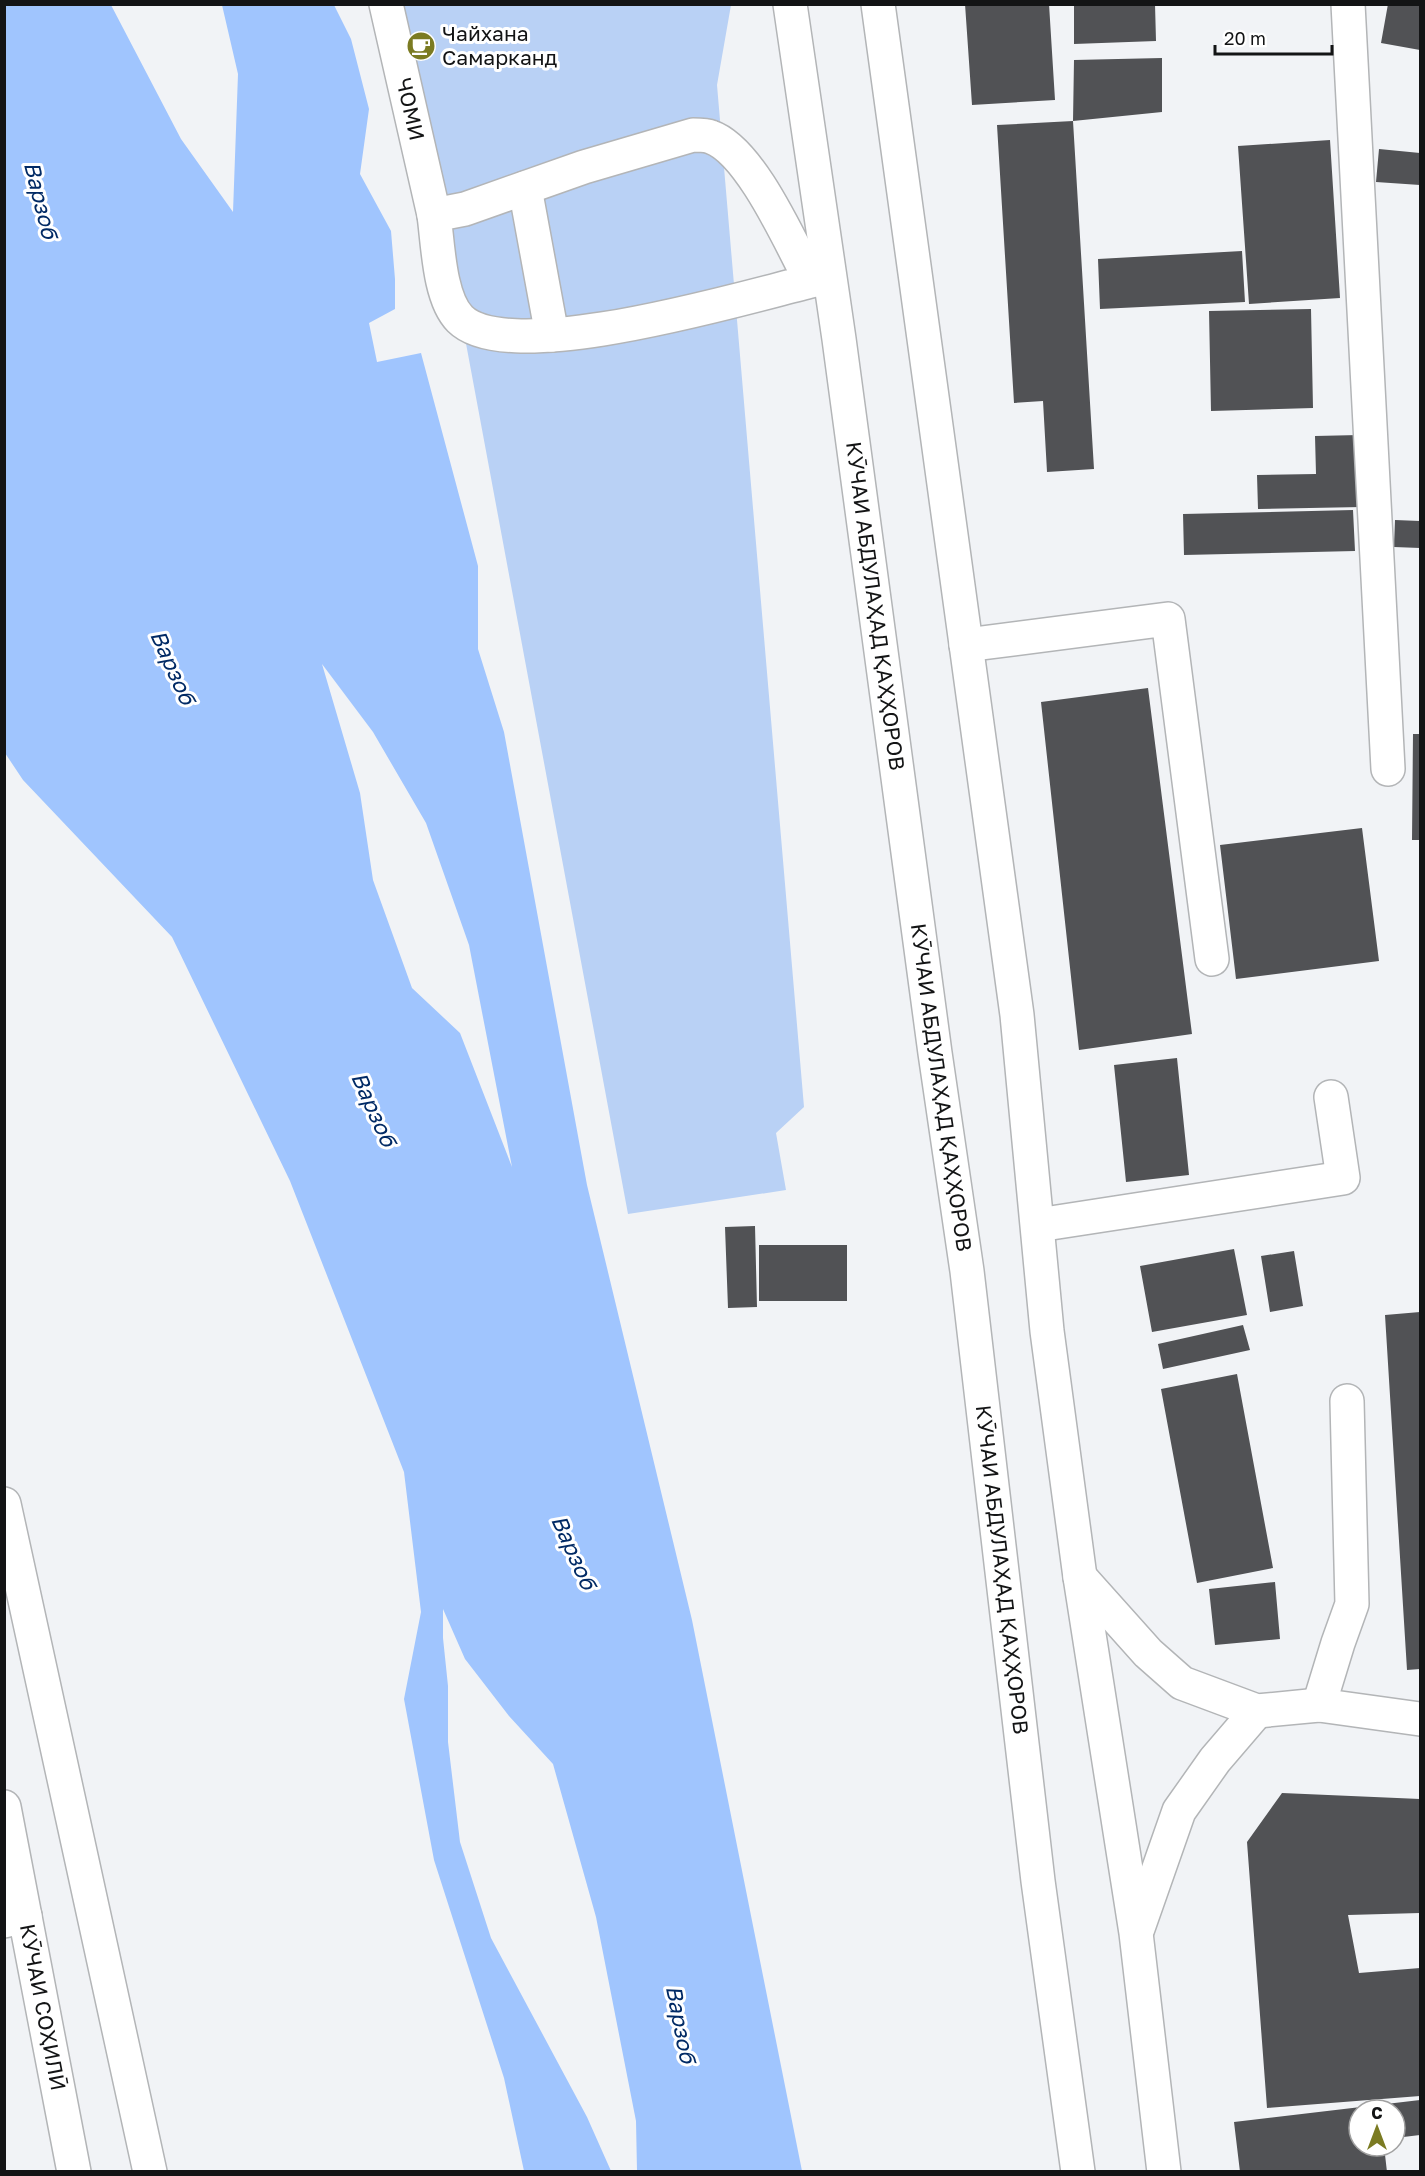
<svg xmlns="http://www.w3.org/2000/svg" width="1425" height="2176" viewBox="0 0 1425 2176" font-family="'Golos Text',sans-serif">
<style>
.green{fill:#b9d1f5}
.forest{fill:#a0c5fe;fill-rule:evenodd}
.building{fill:#515255}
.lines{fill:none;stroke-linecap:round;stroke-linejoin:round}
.minor-casing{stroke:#b3b5b7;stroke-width:36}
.major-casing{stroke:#b3b5b7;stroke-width:36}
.minor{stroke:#fff;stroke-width:33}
.major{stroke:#fff;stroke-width:33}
.labels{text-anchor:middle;stroke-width:6;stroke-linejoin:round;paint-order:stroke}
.poi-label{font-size:21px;fill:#131415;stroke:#fff;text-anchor:start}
.street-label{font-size:21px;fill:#131415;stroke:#fff}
.water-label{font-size:22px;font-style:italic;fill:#012a65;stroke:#fff}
</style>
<rect width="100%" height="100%" fill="#f1f3f6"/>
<path class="green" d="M403 5H731L717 85 804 1107 776 1133 786 1190 628 1214Z"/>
<path class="forest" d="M4 5H111L181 139 233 212 238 74 222 5H334L351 39 369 109 360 174 391 231 395 279V309L369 323 377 362 421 353 478 566V649L504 732 587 1185 692 1620 802 2171H637L636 2121 596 1917 553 1764 509 1716 465 1659 443 1609V1638L448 1686V1742L460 1842 491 1938 587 2117 611 2171H524L504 2078 434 1860 404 1699 421 1612 404 1472 290 1181 172 937 23 780 5 753ZM322 664 373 732 426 823 469 945 512 1167 460 1033 412 988 373 880 360 793Z"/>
<path class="building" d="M965 4H1049L1055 100 972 105Z
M1074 4H1155L1156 41 1074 44Z
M1388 4H1420V50L1381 43Z
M1162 58V112L1073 121 1074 60Z
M1073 121 1094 469 1047 472 1043 401 1014 403 997 125Z
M1330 140 1340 298 1249 304 1238 146Z
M1379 149 1420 153V185L1376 182Z
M1242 251 1245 302 1100 309 1098 259Z
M1311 309 1313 408 1211 411 1209 311Z
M1359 435 1362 507 1258 509 1257 475 1316 474 1315 436Z
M1353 510 1355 551 1184 555 1183 514Z
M1395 520 1420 521V548L1394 547Z
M1148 688 1192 1034 1079 1050 1041 702Z
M1413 734H1420V840H1412Z
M1362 828 1379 961 1236 979 1220 845Z
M1177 1058 1189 1175 1126 1182 1114 1065Z
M755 1226 757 1307 728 1308 725 1227Z
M759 1245H847V1301H759Z
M1234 1249 1247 1315 1152 1332 1140 1266Z
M1294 1251 1303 1306 1270 1312 1261 1256Z
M1420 1312V1669L1407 1670 1385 1315Z
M1243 1325 1250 1350 1163 1369 1158 1344Z
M1237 1374 1273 1568 1197 1583 1161 1389Z
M1275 1582 1280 1639 1215 1645 1209 1589Z
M1282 1793 1420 1799V1913L1348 1915 1359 1973 1420 1968V2096L1267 2108 1247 1842Z
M1420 2100V2135L1395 2138V2110H1359V2146H1384L1387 2172H1240L1234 2122Z"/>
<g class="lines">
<g class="minor-casing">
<g id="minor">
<path id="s1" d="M386 4 434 215"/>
<path d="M1348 4 1388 769"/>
<path d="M693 135C698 135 706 135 711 137 751 151 791 244 811 281 746 297 509 368 460 319 439 298 438 244 434 215L465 209 584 167Z"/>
<path d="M525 188 552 335"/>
<path d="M966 645 1168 619 1212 959"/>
<path d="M1038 1225 1343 1178 1331 1097"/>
<path d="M1319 1705 1338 1643 1352 1604 1347 1401"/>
<path d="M4 1921 25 1916"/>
</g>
</g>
<g class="major-casing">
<g id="major">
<path id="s2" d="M790 4 839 339 935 1053 967 1271 1038 1881 1078 2172"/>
<path d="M878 4 1017 1015 1047 1331 1080 1577 1136 1933 1164 2172"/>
<path d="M4 1504 150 2172"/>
<path d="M1080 1577 1148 1653 1182 1683 1257 1711 1319 1705 1420 1719"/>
<path id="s3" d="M4 1807 74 2172"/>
<path d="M1138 1928 1179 1811 1215 1760 1257 1711"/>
</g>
</g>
<use href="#minor" class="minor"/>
<use href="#major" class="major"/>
</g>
<defs>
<g id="cafe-disc" transform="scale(1.5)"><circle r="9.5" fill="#7b7b22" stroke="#fff"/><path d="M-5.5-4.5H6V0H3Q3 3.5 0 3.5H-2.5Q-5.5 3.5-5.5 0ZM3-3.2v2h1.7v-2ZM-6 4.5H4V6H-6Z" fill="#fff"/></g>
</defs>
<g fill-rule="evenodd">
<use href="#cafe-disc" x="421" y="46"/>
</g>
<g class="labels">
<g class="poi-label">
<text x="442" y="41">Чайхана<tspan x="442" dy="24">Самарканд</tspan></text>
</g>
<g class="street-label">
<text dy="7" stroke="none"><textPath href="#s1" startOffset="108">ЧОМИ</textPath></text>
<text dy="7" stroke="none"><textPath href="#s2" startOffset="608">КӮЧАИ АБДУЛАҲАД ҚАҲҲОРОВ</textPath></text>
<text dy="7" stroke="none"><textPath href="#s2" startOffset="1094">КӮЧАИ АБДУЛАҲАД ҚАҲҲОРОВ</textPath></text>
<text dy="7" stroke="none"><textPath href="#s2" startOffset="1580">КӮЧАИ АБДУЛАҲАД ҚАҲҲОРОВ</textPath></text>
<text dy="7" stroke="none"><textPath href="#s3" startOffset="204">КӮЧАИ СОҲИЛӢ</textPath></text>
</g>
<g class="water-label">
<text transform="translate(41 200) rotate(76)" y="8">Варзоб</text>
<text transform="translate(173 667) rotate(66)" y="8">Варзоб</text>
<text transform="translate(374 1109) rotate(66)" y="8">Варзоб</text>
<text transform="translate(574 1552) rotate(66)" y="8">Варзоб</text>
<text transform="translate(681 2024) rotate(79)" y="8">Варзоб</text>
</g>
</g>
<rect width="1425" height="2176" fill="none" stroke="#131415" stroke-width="12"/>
<g transform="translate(1377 2128)"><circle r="28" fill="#ffffff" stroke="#a1a1a1" stroke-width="1.5"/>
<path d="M0-4.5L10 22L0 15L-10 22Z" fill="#7b7b22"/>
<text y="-9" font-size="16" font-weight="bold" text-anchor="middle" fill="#131415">С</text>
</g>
<path d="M1215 45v9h117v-9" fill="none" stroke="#131415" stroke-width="3"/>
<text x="1224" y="45" font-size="18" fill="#131415" stroke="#ffffff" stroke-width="4.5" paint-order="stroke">20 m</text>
</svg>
